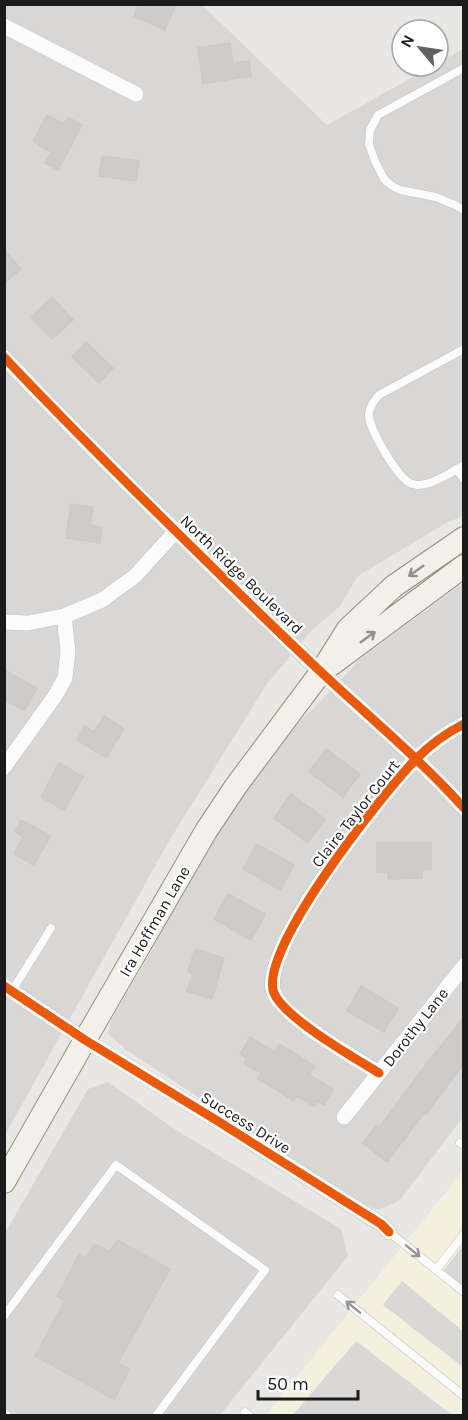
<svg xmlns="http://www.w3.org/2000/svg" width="468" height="1420" viewBox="0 0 468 1420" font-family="Karla,sans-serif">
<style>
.residential{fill:#d8d7d5}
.education{fill:#f3f1de}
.religious{fill:#d7d6d5}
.parking{fill:#d9d8d7}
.building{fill:#cecbc9;stroke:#ccc9c6;stroke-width:1.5}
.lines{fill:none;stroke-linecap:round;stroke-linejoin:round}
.lane-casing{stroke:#c0bfbe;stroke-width:9}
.street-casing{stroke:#c0bfbe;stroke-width:16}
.secondary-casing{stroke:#92917e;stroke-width:24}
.lane{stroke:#fcfbfb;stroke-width:8}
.street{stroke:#fcfbfb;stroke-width:15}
.secondary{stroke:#f2f0e9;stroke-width:22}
.cycleway-casing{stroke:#fff;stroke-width:13}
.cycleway{stroke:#e8590c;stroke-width:9}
.oneway{stroke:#91908c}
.oneway2{stroke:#979696}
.labels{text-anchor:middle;stroke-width:4.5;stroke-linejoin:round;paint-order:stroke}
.street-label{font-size:16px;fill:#1b1b1b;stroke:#fff}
</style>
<rect width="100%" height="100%" fill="#e9e7e4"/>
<path class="residential" d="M5 5H202L327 125 433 66H438V63L463 49V516L448 522 358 576 339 607 312 630 267 684 169 841 5 1135Z
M463 583V1117L400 1200 379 1210 368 1206 342 1192 125 1049 108 1034 111 1021 149 955 210 842 232 810 291 730 317 705 359 660Z"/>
<path class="education" d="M463 1171V1415H266Z"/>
<path class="religious" d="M108 1082 176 1130 341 1229 348 1256 220 1415 5 1416V1233L88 1089Z"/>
<path class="parking" d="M36 919 68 937 24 999 5 986 4 968Z
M463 1245V1289L441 1274Z
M402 1281 463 1331V1367L383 1305Z
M356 1341 452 1415H293Z"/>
<path class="building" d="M139 4H176L165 30 134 16Z
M230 43 233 63 249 61 251 76 203 84 198 48Z
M47 115 64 124 68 117 82 125 58 170 45 163 51 152 33 141Z
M102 156 139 161 136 181 99 176Z
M4 249 21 269 4 283Z
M52 297 73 320 52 339 31 317Z
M86 342 113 368 99 383 72 357Z
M71 504 93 507 90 525 102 527 100 543 66 538Z
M4 670 37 688 25 710 4 700Z
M104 716 124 729 106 758 77 740 85 726 94 732Z
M326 749 360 774 343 797 309 772Z
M59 763 83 777 64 810 41 797Z
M291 794 325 819 308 843 274 818Z
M21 820 50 836 34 865 14 854 23 836 15 832Z
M377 843H431V869H422V878L388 879V872H377Z
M257 844 294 865 280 890 243 869Z
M228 894 265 914 251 940 214 919Z
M195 949 224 958 212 999 187 991 193 974 188 972Z
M361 986 398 1008 384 1032 347 1011Z
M464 1017V1063L426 1114 424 1113 387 1162 363 1143 376 1126 379 1128 428 1062Z
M250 1037 275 1052 279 1044 315 1066 309 1075 333 1089 324 1105 317 1101 314 1106 296 1096 294 1101 258 1079 261 1073 244 1063 247 1058 240 1054Z
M117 1240 170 1269 118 1363 130 1369 114 1399 35 1356 65 1301 57 1296 79 1255 86 1259 94 1244 110 1252Z"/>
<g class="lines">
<g class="lane-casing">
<path id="lane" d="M464 68 378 115 370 130 369 144 375 161 384 179 392 186 400 190 436 197 455 205 464 210
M464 349 379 395C374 401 369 407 369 415 369 429 398 479 412 484 427 489 451 472 464 465
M456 469 464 479
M12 991 51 928
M460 1143 464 1145
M389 1232 464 1292
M436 1270 464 1234
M338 1295 464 1396
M4 1316 116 1165 265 1270 156 1416
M245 1412 250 1416
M4 1413 8 1416"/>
</g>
<g class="street-casing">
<path id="street" d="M4 26 136 94
M4 357C47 403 91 447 135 491 197 552 258 613 321 672 369 717 420 759 464 808
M4 622 28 623 64 616 102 600 135 576 176 531
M4 767 55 696 65 678 68 651 64 616
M4 986 85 1040 216 1120 381 1224 389 1232
M379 1073C355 1058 284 1018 274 993 257 951 384 792 416 759 430 745 446 733 464 724
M344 1117 464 966"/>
</g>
<g class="secondary-casing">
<path id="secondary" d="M332 664 464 566
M4 1182 85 1040 206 831 236 786 321 672 348 629 394 586 464 538"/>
</g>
<use href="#lane" class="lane"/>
<use href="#street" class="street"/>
<use href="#secondary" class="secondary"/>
<g class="cycleway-casing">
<path id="cycleway" d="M4 357C47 403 91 447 135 491 197 552 258 613 321 672 369 717 420 759 464 808
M4 986 85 1040 216 1120 381 1224 389 1232
M379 1073C355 1058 284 1018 274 993 257 951 384 792 416 759 430 745 446 733 464 724"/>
</g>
<use href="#cycleway" class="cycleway"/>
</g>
<defs><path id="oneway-shaft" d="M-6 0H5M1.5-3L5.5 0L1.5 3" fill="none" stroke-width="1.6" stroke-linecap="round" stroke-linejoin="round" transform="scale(1.5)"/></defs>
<g class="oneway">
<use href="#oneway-shaft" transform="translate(416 571) rotate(145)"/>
<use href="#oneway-shaft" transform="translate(368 637) rotate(-36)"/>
</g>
<g class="oneway2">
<use href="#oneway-shaft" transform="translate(413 1251) rotate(39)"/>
<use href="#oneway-shaft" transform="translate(353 1307) rotate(-141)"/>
</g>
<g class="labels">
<g class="street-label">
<text transform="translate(242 574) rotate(44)" y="6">North Ridge Boulevard</text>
<text transform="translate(355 813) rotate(-52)" y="6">Claire Taylor Court</text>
<text transform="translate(154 921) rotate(-60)" y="6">Ira Hoffman Lane</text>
<text transform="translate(415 1027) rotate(-52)" y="6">Dorothy Lane</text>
<text transform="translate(246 1122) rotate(32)" y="6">Success Drive</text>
</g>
</g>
<rect width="468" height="1420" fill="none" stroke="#1b1b1b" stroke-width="12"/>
<g transform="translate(420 48) rotate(299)"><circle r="28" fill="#ffffff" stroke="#a4a4a4" stroke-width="1.5"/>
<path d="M0-4.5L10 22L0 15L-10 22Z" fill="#636261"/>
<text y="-9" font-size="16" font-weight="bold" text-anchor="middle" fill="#1b1b1b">N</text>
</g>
<path d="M258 1390v9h100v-9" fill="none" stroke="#1b1b1b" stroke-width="3"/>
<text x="267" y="1390" font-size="18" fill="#1b1b1b" stroke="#ffffff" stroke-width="4.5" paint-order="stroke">50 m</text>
</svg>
